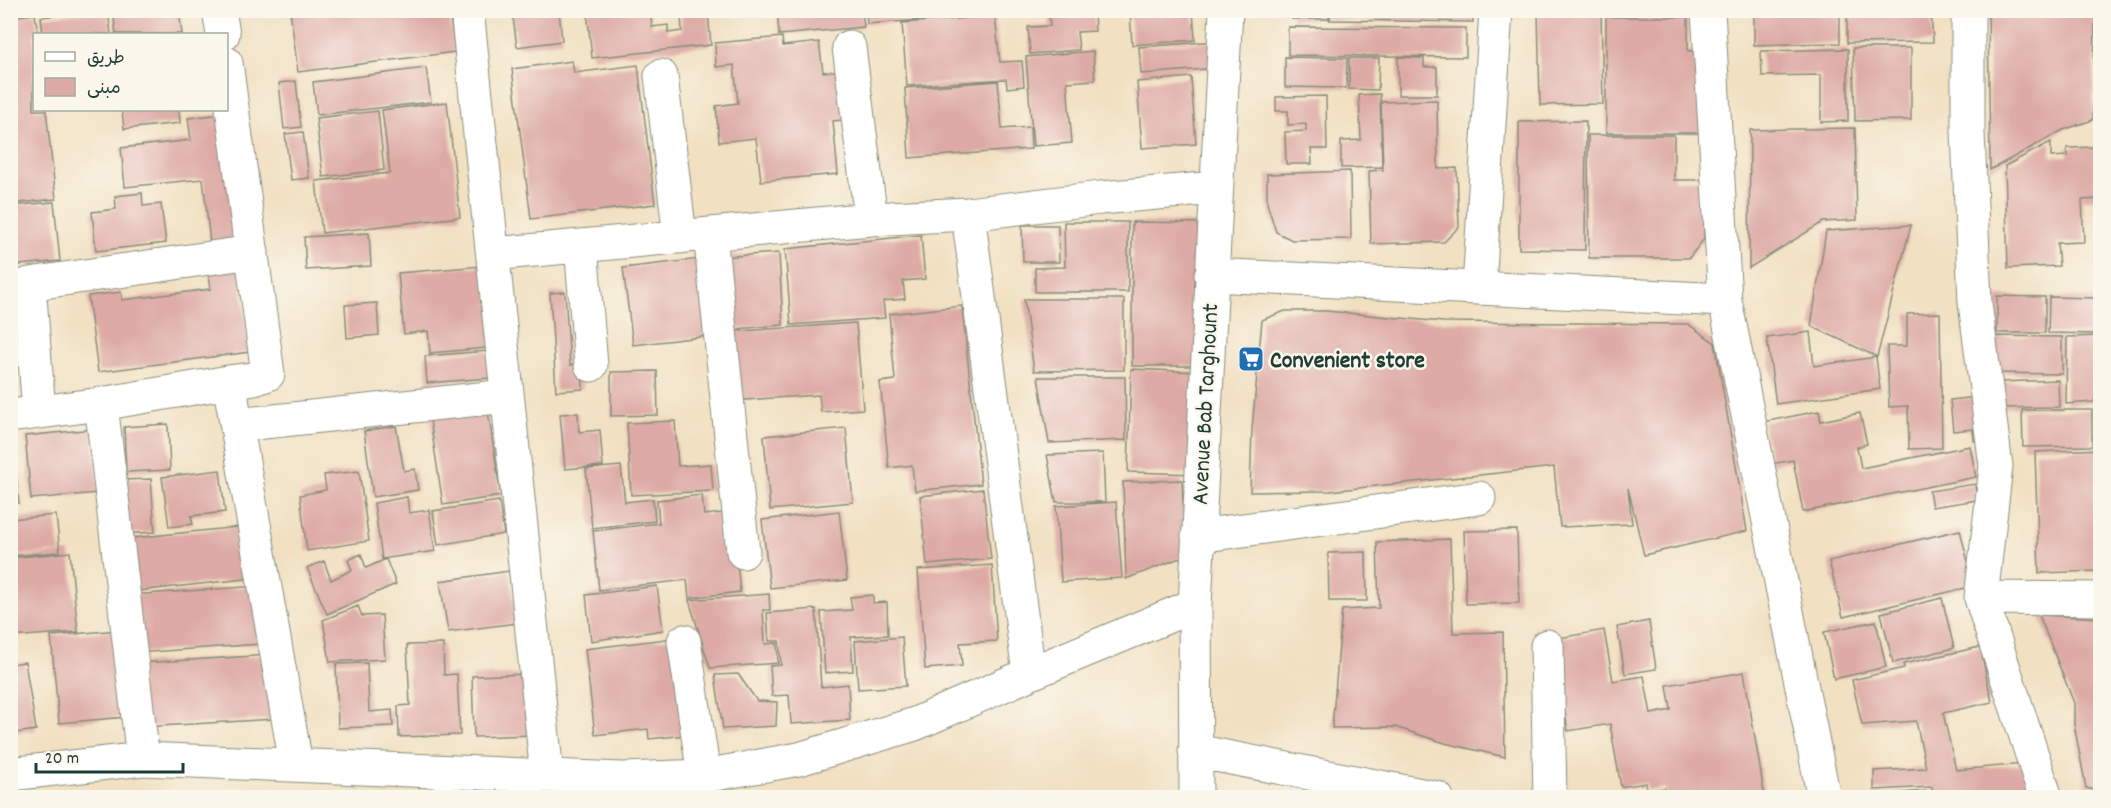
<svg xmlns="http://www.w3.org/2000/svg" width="2111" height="808" viewBox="0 0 2111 808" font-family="Dekko,'Playpen Sans Arabic',sans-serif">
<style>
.building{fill:#ddaaa5}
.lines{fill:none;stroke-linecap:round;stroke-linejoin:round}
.minor-casing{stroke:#888e7a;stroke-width:35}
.minor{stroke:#fff;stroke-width:33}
.labels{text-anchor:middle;stroke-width:5;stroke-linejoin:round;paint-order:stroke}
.poi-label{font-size:24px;font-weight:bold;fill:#1f3d34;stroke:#fbf7ec;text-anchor:start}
.street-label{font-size:24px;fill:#1f3d34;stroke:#fbf7ec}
</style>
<rect width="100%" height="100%" fill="#fbf7ec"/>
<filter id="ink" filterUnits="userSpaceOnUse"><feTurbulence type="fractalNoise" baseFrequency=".0167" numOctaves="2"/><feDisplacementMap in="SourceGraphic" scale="12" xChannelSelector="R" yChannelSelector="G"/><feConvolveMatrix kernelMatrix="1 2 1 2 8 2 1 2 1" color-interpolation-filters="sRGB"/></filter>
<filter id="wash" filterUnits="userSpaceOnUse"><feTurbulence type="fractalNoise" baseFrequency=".008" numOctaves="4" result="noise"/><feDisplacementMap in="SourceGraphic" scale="24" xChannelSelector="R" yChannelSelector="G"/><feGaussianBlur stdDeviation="1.35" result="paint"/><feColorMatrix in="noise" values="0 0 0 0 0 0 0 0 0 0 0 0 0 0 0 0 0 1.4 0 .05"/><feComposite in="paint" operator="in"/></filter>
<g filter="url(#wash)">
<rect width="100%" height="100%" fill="#f1e0c1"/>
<g id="blocks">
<path class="building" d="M108 10 111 34H43L41 17Z
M113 10H179L182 34H116Z
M290 10H449L455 52 298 72Z
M512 10H559L562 41 517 47Z
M587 10H650L652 27 668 25V33L682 31 681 15 708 12 711 45 592 58Z
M777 10H862L864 27 779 35Z
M866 10H989V15L867 24Z
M1049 10H1094L1095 31 1077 32 1079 50 1030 54 1028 27 1050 26Z
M1130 10H1193L1195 40 1132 45Z
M1292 10H1329V19H1292Z
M1330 10H1473V22L1330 20Z
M1754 10H1840V43L1754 45Z
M1847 10H1931L1933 42 1847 43Z
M1988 10H2100V19H2095L2093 120 2063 130 1990 170Z
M1601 11 1603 104 1540 105 1538 12Z
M35 14 38 34H34V110H46L56 199 10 204V17Z
M995 16 1000 62 1022 61 1024 86 1007 88 1006 79 907 86 902 23Z
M1606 17H1688V51H1708V133H1606Z
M1288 27 1466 28V57L1288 55Z
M782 37 783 46 819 42 823 72 846 70 850 119 833 121 838 174 761 181 756 138 719 142 716 106 738 103 734 65 716 67 715 43Z
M1217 41 1219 68 1141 74 1139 47Z
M1853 48H1911V120L1855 121Z
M1848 49V121L1821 122V75L1762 76 1761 51Z
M1093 51 1095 80 1067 82 1072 143 1033 146 1026 57Z
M1285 57 1347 58 1346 88 1285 87Z
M1398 57 1424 58V67H1437V95H1398Z
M1349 58H1379L1378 90 1349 89Z
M572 61 574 73 638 65 655 204 531 219 512 69Z
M426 68 431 102 317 115 313 82Z
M1191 77 1196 144 1142 148 1137 82Z
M296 81 301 127 284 129 279 83Z
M998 81 1002 129 1030 127 1031 149 909 158 905 88Z
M1380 94 1382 167 1341 168V141L1361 140 1359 95Z
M1326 96 1327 149H1311L1312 164H1286L1285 132 1306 131V124L1288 125V111H1276V97Z
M1437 100 1438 169 1457 168 1459 227 1444 242 1371 244 1369 171 1383 170 1381 102Z
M447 102 460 217 322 233 316 181 390 173 382 110Z
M122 110H179L180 123 124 129Z
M378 111 384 170 323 177 316 118Z
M230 113 244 248 211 252 203 179 125 187 121 148 191 140 188 118Z
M1586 121 1585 250 1519 249V122Z
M1855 128 1857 220 1823 222 1749 268 1750 130Z
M303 132 309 178 291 180 285 134Z
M1588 135H1674V180H1704V239L1689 258H1589Z
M2051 142V157L2068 156 2067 148 2098 147 2100 199 2082 200 2084 242 2057 243 2059 266 2008 268 2005 166Z
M1350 171 1351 239 1292 240 1276 232 1267 203V174Z
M142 193 143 206 161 204 166 243 96 251 92 212 116 209 115 196Z
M54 202 60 261 10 266V206Z
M1064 222H1128V292H1035V268L1065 267Z
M1132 222 1206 223 1205 366H1132Z
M1022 225H1058L1059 262H1023Z
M1911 225 1877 357 1811 326 1826 231Z
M369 233 371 266 306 270 304 237Z
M921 235 925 279 903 281 905 299 883 301 885 318 791 325 785 249Z
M779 253 783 325 724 330 719 257Z
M238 259 250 352 98 372 88 296 121 292 122 300 211 289 207 263Z
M700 259 709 336 633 345 623 268Z
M482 266 498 347 430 353 428 331 404 334 398 273Z
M565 292 570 365 582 364 583 389 556 391 550 293Z
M1997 296 2045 297V333H1997Z
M2049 297 2100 298V334L2048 333Z
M1024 299H1124V370L1034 371Z
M377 303 379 335 347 338 345 305Z
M962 306 981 484 915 491 912 465 889 468 880 382 895 380 889 314Z
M1285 311H1326L1443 322 1688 324 1715 343 1747 531 1644 555 1628 488 1632 524 1560 527 1554 467 1330 491 1250 492 1252 429 1262 320Z
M1940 313 1942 448 1909 449 1908 406 1889 407 1887 346H1907V314Z
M856 323 863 409 821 412 819 395 730 401 726 332Z
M1810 332 1814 366 1876 357 1880 389 1776 404 1767 338Z
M1996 336 2062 337V374L1996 373Z
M2100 336V378L2094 402 2066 404 2067 337Z
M488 351 490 378 427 383 425 356Z
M1131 369 1200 372 1196 474 1128 472Z
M657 371 658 415 611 416V372Z
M1038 377H1125L1126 440 1049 443Z
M2058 380 2059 407 2001 408 2000 382Z
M1978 397 1982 440 1974 441 1973 429 1953 431 1950 400Z
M487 405 501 496 443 505 429 413Z
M2022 410H2092V446L2023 447Z
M1819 411 1821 421 1860 413 1867 444 1857 447 1861 468 1970 446 1976 477 1803 512 1793 460 1771 464 1763 422Z
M578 413 579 432 600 430 603 466 565 469 560 414Z
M675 421 678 466 711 464 713 491 631 495 627 423Z
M168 424 170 470 126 472 124 427Z
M396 426 404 471 415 469 418 490 373 497 364 431Z
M846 428 853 502 770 510 764 436Z
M93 429 98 493 31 499 25 436Z
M10 439H13L19 503 10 504Z
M2100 449V571L2039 573 2035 452Z
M1103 453 1105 502H1056L1047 455Z
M621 466 625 502 653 499 655 521 592 528 586 469Z
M220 470 225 512 191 516 193 524 169 527 162 477Z
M359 471 369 541 307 551 300 495 326 490 324 475Z
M151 479 155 532 124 534 120 480Z
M1182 480 1185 556 1126 579 1123 482Z
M1975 484 1977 500 1932 507 1929 491Z
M983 489 991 559 927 565 920 496Z
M702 495 704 515 732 512 740 592 689 598 687 580 599 590 593 531 659 523 657 500Z
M407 497 409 513 429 510 435 551 382 559 374 503Z
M499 501 504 534 438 545 433 511Z
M1116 502 1122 578 1061 582 1056 506Z
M839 511 847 580 770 588 762 520Z
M56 515 60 552 10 556V519Z
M248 526 254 578 129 592 123 539Z
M1517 530 1519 603 1466 604 1464 531Z
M1960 530 1974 586 1843 617 1829 561Z
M1450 539 1453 633 1503 632 1505 757 1445 743 1395 727 1332 728 1342 610 1379 608 1377 542Z
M70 552 78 632 10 637V558Z
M1366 552 1367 601H1329L1328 553Z
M361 554 366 568 386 559 396 584 327 614 307 568 324 561 331 580 352 570 348 560Z
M992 565 997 641 960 643 962 666 925 669 918 570Z
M509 571 517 623 448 632 440 581Z
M258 586 261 644 136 653 131 595Z
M657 586 663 630 591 641 586 595Z
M769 594 770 610H763L765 644 777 643 778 663 710 668 689 600Z
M873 595V603L887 602 888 635 851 637 853 671 825 673 821 612 852 610 850 597Z
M1942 598 1954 648 1893 663 1881 613Z
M358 606 362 616 382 615 385 659 330 662 323 620Z
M816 609 821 687 848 684 850 720 791 724 789 695 772 696 770 666 781 665 779 641H769L767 613Z
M2039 615 2100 618V791L2086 788 2074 724V703Z
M1649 621 1656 669 1625 674 1617 627Z
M1876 621 1886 667 1834 679 1824 632Z
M118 630 126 717 59 723 51 636Z
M1604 630 1613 681 1644 676 1651 714 1671 710 1667 685 1744 672 1765 798H1697L1696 793 1666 798 1665 788 1647 790 1646 783 1621 787 1610 724 1568 731 1553 639Z
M902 637 906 686 858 689 855 641Z
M674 638 686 735 649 739 648 729 595 735 585 649Z
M443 644 444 675 457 674 460 735 399 737 398 706 410 705 407 645Z
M1980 647 1992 702 1943 713 1956 770 2024 764 2032 798H1933L1932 787 1874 790V771L1926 768 1916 721 1862 725 1852 680 1904 668 1903 664Z
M270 655 274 719 143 727 140 663Z
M25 662 36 730 10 734V664Z
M367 663 369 712 392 710 393 726 338 728 336 664Z
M533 674 535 735 474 737 472 676Z
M738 674 757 701 777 702 776 726 723 729 715 675Z
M1927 791V798H1875V795Z"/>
</g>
</g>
<g filter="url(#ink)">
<use href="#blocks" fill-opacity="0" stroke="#888e7a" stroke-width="1.5"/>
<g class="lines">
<g class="minor-casing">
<path id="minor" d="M219 10 223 34
M467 10 547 775
M1708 10 1725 300 1824 798
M1968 10V132L1975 303 1996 466 1981 598 2046 798
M849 47 871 219
M226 63 268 374 254 379 229 382 296 764
M661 76 680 237
M968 214 1029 674
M710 234 743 552
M581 246 591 365
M493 254 871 219 968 214 1100 198 1215 188
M1211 275 1725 300
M1479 288 1496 10
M101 404 143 759
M39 412 29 284 252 252
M10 416 101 404 229 382
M237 425 507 396
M1198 536 1479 498
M1981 598 2100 599
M684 641 704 776
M1547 646 1550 798
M1195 751 1437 798
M10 774 143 759 623 779 704 776 799 759 915 724 1029 674 1195 605
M1196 798 1195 605 1226 10"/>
</g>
<use href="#minor" class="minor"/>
</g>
</g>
<defs>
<g id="supermarket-square" transform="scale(1.35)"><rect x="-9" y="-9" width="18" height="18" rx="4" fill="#1f6fb2" stroke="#fbf7ec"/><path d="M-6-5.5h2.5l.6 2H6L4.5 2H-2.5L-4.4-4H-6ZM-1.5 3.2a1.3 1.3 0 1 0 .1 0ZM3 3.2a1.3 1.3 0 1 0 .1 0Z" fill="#fff"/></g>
</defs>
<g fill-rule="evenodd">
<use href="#supermarket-square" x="1251" y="359"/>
</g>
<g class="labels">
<g class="poi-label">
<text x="1270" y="367">Convenient store</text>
</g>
<g class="street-label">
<text transform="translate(1204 404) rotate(-87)" y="8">Avenue Bab Targhount</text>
</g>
</g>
<rect width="2111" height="808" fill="none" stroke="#fbf7ec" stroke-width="36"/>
<rect x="33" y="33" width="195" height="78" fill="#fbf7ec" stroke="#a3ada2" stroke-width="1.5"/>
<rect x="45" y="52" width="30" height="9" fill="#ffffff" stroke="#a3ada2" stroke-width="1.5"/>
<text x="87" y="63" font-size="18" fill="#1f3d34">طريق</text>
<rect x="45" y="78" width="30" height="18" fill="#ddaaa5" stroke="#a3ada2" stroke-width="1.5"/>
<text x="87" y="93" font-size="18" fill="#1f3d34">مبنى</text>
<path d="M36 763v9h147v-9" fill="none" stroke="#1f3d34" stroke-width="3"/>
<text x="45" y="763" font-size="18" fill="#1f3d34" stroke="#fbf7ec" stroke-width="4.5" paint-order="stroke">20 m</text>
</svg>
